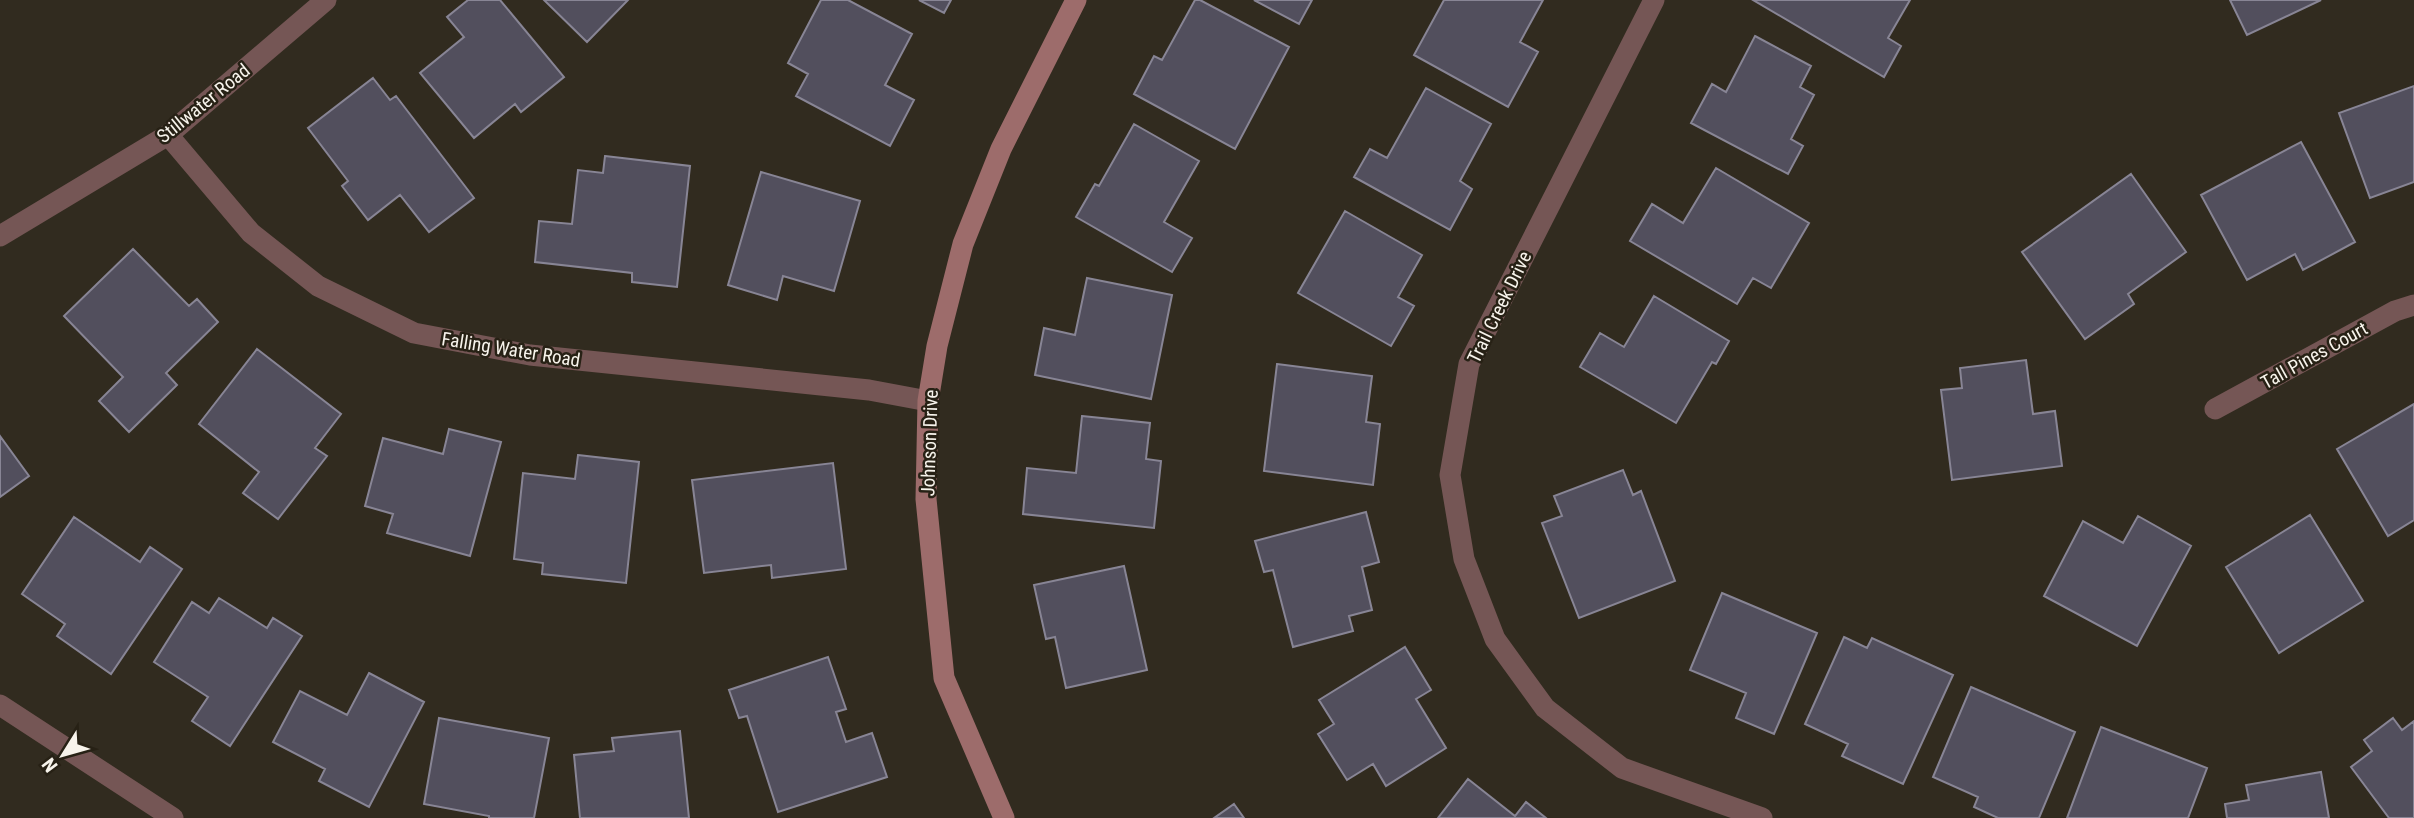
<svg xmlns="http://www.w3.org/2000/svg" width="2414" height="818" viewBox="0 0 2414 818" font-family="'Roboto Condensed',sans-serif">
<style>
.building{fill:#524f5d;stroke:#888595;stroke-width:2}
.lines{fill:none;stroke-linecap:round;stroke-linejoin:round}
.street{stroke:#755655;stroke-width:21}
.secondary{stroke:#9d6c6b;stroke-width:21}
.labels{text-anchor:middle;stroke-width:5;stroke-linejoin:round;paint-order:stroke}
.street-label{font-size:19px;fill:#f7f3eb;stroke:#272115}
</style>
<rect width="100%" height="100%" fill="#312b1f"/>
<path class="building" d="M468 0H500L564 77 521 112 515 104 474 138 420 73 464 37 447 17Z
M544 0H628L587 42Z
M821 0H848L912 34 885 85 914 100 890 146 796 96 808 74 788 63Z
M919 0H951L944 13Z
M1195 0H1200L1289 47 1235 149 1134 94 1154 56 1162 60Z
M1254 0H1312L1299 24Z
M1444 0H1543L1520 42 1538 52 1508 107 1414 55Z
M1753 0H1910L1888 38 1901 46 1884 77Z
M2230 0H2321L2247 35Z
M1755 36 1811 66 1800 87 1814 95 1791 139 1803 146 1788 174 1691 123 1712 84 1726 92Z
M373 78 390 100 396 96 474 198 429 232 400 195 368 220 342 186 348 181 308 128Z
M2414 86V182L2370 198 2339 113Z
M1426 88 1491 124 1460 181 1472 189 1450 230 1354 177 1370 149 1387 158Z
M1134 124 1199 161 1164 222 1192 238 1172 272 1076 217 1095 184 1099 186Z
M2301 142 2355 242 2303 270 2295 254 2247 280 2201 195Z
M605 156 690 166 677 287 632 282V273L535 262 539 221 572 224 578 170 603 173Z
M1716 168 1809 223 1771 288 1753 278 1737 304 1630 241 1652 204 1683 223Z
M761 172 860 201 834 291 783 276 777 300 728 285Z
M2131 174 2186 252 2128 294 2134 304 2085 339 2022 252Z
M1345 211 1422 255 1398 297 1414 306 1391 346 1298 293Z
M133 249 189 306 197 299 218 322 166 373 177 385 129 432 99 401 123 377 64 316Z
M1087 278 1172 295 1151 399 1035 375 1044 328 1075 335Z
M1654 296 1729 341 1716 364 1712 362 1676 423 1580 367 1600 333 1624 347Z
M257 349 341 414 315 448 327 456 278 519 243 493 259 472 199 424Z
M2026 360 2033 414 2055 411 2062 466 1952 480 1941 390 1962 388 1960 368Z
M1277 364 1372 376 1366 422 1380 424 1373 485 1264 471Z
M2414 404V520L2388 536 2337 449Z
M1082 416 1150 423 1146 459 1161 461 1154 528 1023 514 1027 468 1076 473Z
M449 429 501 442 470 556 387 533 393 514 365 506 383 438 443 454Z
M0 436 29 476 0 497Z
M578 455 639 462 626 583 542 574 543 563 514 559 523 473 575 479Z
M833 463 846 569 772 578 771 565 704 573 692 480Z
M1623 470 1633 495 1641 491 1675 581 1579 618 1542 523 1562 516 1554 496Z
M1366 512 1379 562 1362 567 1372 610 1349 616 1353 631 1293 647 1273 570 1264 572 1255 541Z
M2310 515 2363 601 2279 653 2226 567Z
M2138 516 2191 546 2137 646 2044 596 2083 521 2123 543Z
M74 517 140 562 150 547 182 569 111 674 57 636 65 624 22 594Z
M1124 566 1147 670 1066 688 1055 637 1046 639 1034 585Z
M1722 593 1817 633 1774 734 1736 718 1746 693 1690 670Z
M219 598 267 628 273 618 302 636 230 746 192 721 208 697 154 662 192 602 209 613Z
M1844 637 1867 648 1872 638 1953 675 1903 784 1842 756 1848 744 1805 724Z
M1405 647 1431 690 1416 699 1446 748 1386 786 1373 764 1347 780 1318 734 1334 724 1319 700Z
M828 657 846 709 836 712 846 742 872 733 887 777 778 812 747 716 739 718 729 690Z
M369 673 424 702 369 807 319 781 325 769 273 742 300 691 347 715Z
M1971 687 2075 732 2039 818H1998L1974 807 1978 797 1933 777Z
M439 718 549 738 534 818H489V816L424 804Z
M2393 718 2402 730 2414 721V818H2389L2351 767 2372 751 2364 740Z
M2101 727 2207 768 2188 818H2067Z
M680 731 689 818H580L574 755 614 751 612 738Z
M2321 772 2329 818H2227L2225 804 2249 800 2246 785Z
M1468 779 1515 816 1526 802 1546 818H1438Z
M1234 804 1244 818H1214Z"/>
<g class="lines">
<path class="street" d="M1654 0 1469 364 1450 475 1464 559 1495 639 1545 708 1622 768 1762 818
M168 135 251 233 318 286 414 333 530 355 869 390 928 401
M0 236 168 135 326 0
M2215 409 2395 311 2414 305
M0 705 173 818"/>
<path class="secondary" d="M1004 818 944 678 926 499 928 401 937 346 963 244 1001 149 1076 0"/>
</g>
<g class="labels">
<g class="street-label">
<text transform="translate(203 103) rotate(-39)" y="7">Stillwater Road</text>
<text transform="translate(1499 307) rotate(-64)" y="7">Trail Creek Drive</text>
<text transform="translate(511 349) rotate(9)" y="7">Falling Water Road</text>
<text transform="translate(2314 355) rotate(-29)" y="7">Tall Pines Court</text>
<text transform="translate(929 443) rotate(-88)" y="7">Johnson Drive</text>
</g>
</g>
<g transform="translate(63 755) rotate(233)" stroke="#272115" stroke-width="5" paint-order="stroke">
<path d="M0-5L12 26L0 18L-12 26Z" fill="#f7f3eb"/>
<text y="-10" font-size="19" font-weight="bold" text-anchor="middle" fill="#f7f3eb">N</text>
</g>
</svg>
